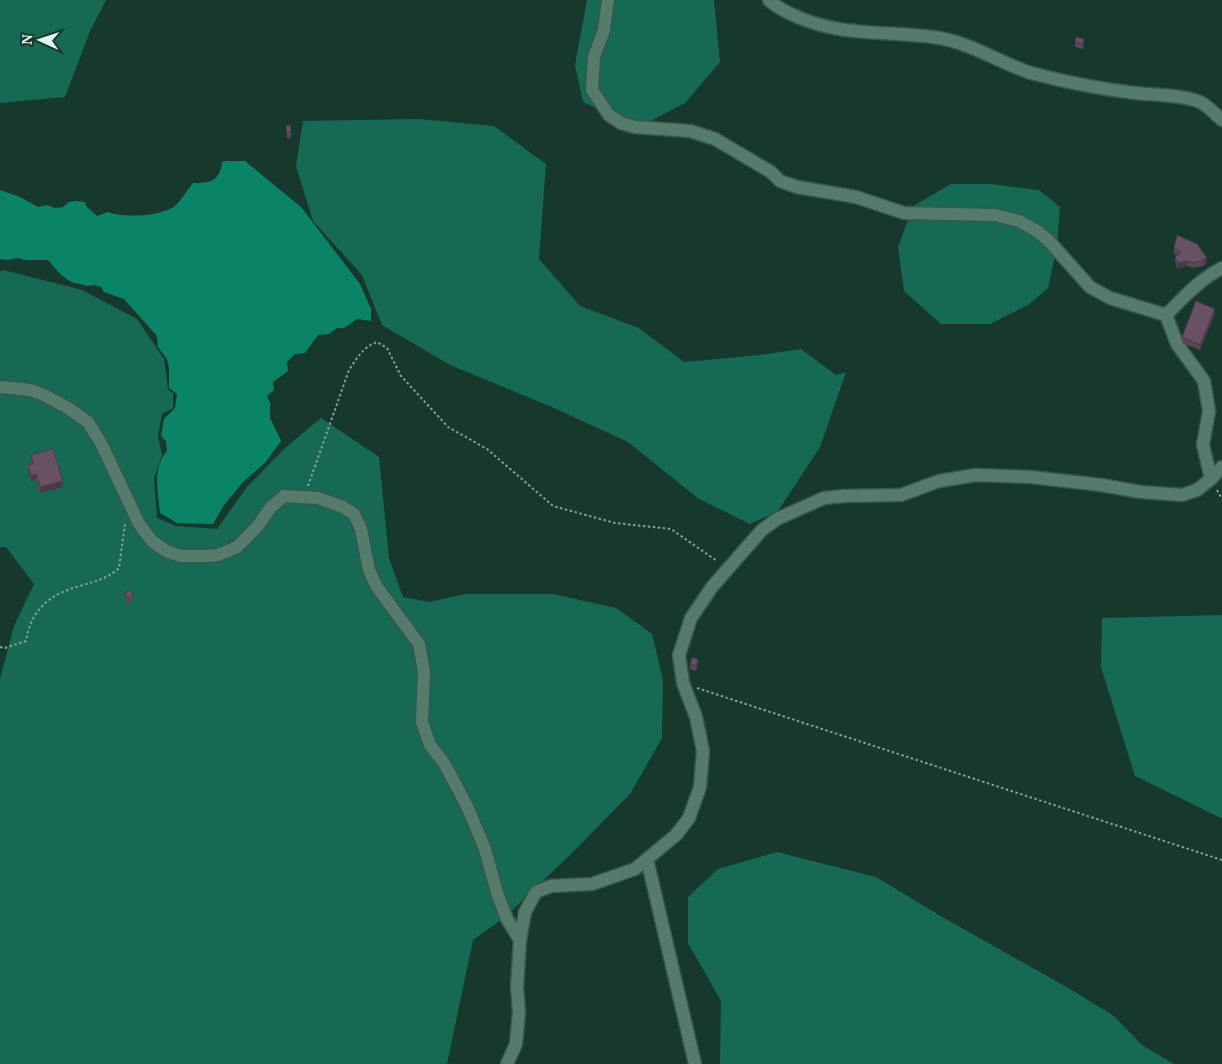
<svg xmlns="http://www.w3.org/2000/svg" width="1222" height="1064" viewBox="0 0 1222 1064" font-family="'PT Serif',serif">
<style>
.forest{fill:#166a53}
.water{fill:#098467}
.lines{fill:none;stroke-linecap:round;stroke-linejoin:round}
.minor-casing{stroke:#38564c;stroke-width:15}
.path{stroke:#87a097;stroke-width:2;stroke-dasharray:2.5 2.5;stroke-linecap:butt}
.minor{stroke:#557b6d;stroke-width:12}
.wall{fill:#5a4657}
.shaded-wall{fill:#4a3947}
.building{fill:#695165;stroke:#4a3947}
</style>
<rect width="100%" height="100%" fill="#17382d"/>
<path class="forest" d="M0 0H106L90 31 65 97 0 103Z
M587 0H714L720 62 685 103 639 127 583 102 575 65Z
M418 119 494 126 546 164 539 259 580 306 639 328 684 362 760 355 801 349 836 375 846 372 820 447 778 511 750 524 699 499 628 442 552 407 450 365 382 325 362 275 313 221 296 166 303 121Z
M951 184H991L1039 190 1060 207 1057 246 1048 288 1028 305 990 324H941L904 291 898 247 913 206Z
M3 270 82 290 137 319 164 359 168 390 173 393V408L162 414 158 436 162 455 154 478 157 518 176 526 217 529 247 487 285 448 321 418 379 457 389 558 403 597 430 602 465 594H553L616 608 652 634 663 680 662 738 630 794 571 854 505 917 473 940 447 1064H0V679L14 626 34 584 6 547H0V272Z
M1222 615V818H1221L1135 776 1101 667 1102 618Z
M777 852 876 877 944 918 1070 989 1114 1016 1142 1045 1174 1064H720L721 1001 688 943V897L718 869Z"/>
<path class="water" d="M226 161H245L301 207 360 284 371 309V321L357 319 344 328H337L329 334 318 335 305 353 295 354 287 362 288 371 273 382 274 390 267 396 270 403V418L281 441 265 463 243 482 224 505 213 524 177 523 160 513C158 492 152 468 167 451L166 441 161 436 164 419 175 408 177 394 169 388V368L167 359 158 347 157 336 124 299 104 292 101 287 94 285 86 286C81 283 75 284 70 281 61 276 55 268 48 260H26L17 258 8 260 0 259V190L20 197 38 207 47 205 55 208 63 207 69 202 76 201 85 202 86 206 97 216 108 212C123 218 163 217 176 205 182 199 187 190 193 183 209 183 220 182 222 162Z"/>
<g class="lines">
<g class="minor-casing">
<path id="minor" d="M608 0 604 30 594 57 592 90 609 115 621 123 635 127 690 131 715 139 771 172 780 181 797 187 856 197 904 213 995 215 1019 221 1037 231 1048 240 1090 287 1110 298 1166 315
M769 0C776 7 783 10 791 14 840 38 888 30 939 38 971 43 1000 63 1031 73 1065 82 1100 89 1135 93 1152 95 1188 95 1202 103 1209 107 1216 115 1222 120
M1166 315 1177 344 1204 381 1209 411 1203 445 1211 479
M1166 315C1183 298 1200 279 1222 268
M0 387 31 390 46 396 68 408 88 422 102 445 139 524 152 541 166 551 181 556H207L218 555 237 547 257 527 271 507 284 496 318 498 343 507 354 514 361 529 369 570 377 587 419 644 424 672 422 722 430 745 444 763 467 806 485 849 498 896 507 919 520 940
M647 859 695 1064
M507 1064 516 1044 519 1012 517 987 520 940 525 912 536 892 551 886 592 884 635 869 676 835 689 818 700 787 703 751 696 717 683 683 679 655 691 618 712 587 762 530 777 519 824 498 844 496 901 495 939 481 976 475 1031 477 1101 485 1141 492 1182 495 1197 490 1211 479 1222 467"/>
</g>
<path class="path" d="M308 486 349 370C357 358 363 347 377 342L387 348 401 376 448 427 487 449 553 506 615 523 671 529 717 561
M1217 490 1222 499
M0 647 5 648 26 641C31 609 50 594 80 586 95 581 107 579 119 568L125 524
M697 688 1222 860"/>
<use href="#minor" class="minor"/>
</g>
<path class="wall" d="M1075 42 1084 44 1083 49 1075 47Z
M286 126 291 132V138H287Z
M1177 235 1207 263 1204 264V266L1192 268 1187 266 1177 269 1175 261V256L1177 255 1174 254V248Z
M1215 314 1200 350 1182 343V337Z
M31 455 63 487 40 493 36 479 31 481 28 471V465L32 464 31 461Z
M126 591H133L132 604 126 603Z
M690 664 698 665 696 671 690 669Z"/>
<path class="shaded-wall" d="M1207 258V263L1204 264V260L1203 259Z
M1187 261V266L1177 269V263Z
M1215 309V314L1200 350V345Z
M36 474V479L31 481V476Z
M63 481V487L40 493V487Z
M698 660V665L696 671V666Z"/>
<path class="building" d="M1076 37 1084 39 1083 44 1075 42Z
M290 125 291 132 287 133 286 126Z
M1177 235 1197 244 1207 258 1203 259 1204 260 1192 263 1187 261 1177 263 1175 256 1180 254 1179 251 1174 248Z
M1196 301 1215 309 1200 345 1182 337Z
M53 449 63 481 40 487 36 474 31 476 29 469 28 465 33 464 31 455Z
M126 591H133L132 598H126Z
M693 657 698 660 696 666 690 664Z"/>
<g transform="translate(40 40) rotate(273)" stroke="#17382d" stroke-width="4" paint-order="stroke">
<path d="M0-4L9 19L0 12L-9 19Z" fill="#e3f6ee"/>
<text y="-8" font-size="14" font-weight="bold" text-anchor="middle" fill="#e3f6ee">N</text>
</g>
</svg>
